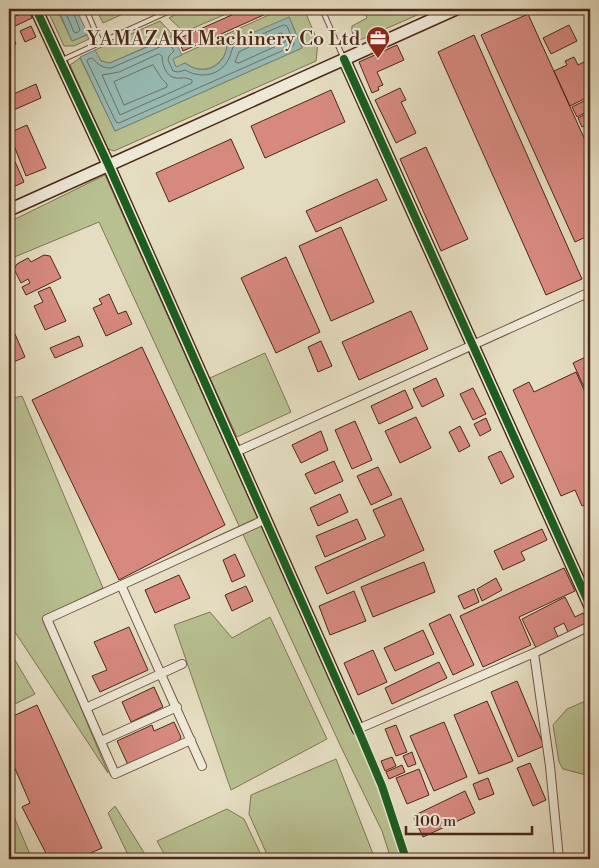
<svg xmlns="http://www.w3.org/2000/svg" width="599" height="868" viewBox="0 0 599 868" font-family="'Libre Bodoni',serif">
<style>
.green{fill:#b8c090;stroke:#827454}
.water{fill:#96bbb5;stroke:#788076}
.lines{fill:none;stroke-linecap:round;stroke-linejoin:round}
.shore{stroke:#707266;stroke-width:1}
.building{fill:#d78980;stroke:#4b2818}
.lane-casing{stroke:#725542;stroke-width:6}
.street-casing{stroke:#725542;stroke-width:10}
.secondary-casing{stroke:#4b2818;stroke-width:14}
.lane{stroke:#eee9d7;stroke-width:4}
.street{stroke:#eee9d7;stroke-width:8}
.secondary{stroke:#eee9d7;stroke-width:11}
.cycleway-casing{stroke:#eee9d7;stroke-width:11}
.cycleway{stroke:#1b5e20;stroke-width:8}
.labels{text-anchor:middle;stroke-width:4;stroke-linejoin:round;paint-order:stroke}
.poi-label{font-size:20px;fill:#4b2818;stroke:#eee9d7;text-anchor:end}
</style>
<rect width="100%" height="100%" fill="#e5ddc1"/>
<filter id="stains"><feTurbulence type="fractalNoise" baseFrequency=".004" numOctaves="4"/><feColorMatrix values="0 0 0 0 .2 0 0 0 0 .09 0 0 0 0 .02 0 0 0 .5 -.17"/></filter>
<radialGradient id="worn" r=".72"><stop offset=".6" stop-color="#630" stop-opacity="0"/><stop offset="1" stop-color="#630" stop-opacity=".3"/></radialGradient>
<path class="green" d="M47 9H57L72 41 87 35 89 39 74 46H64Z
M96 9H134L103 23Z
M187 9H224L226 14 184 32 169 18Z
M282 9H304L318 42 316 61 114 151 108 149 70 65 80 58 115 131 302 48 289 17 226 52C218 69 201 75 185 63L176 68 172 59Z
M363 9H431L360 40C354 38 351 33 352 26L367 18Z
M160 21 173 35 110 63C101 63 98 58 95 50Z
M105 175 258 519 366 747 403 859H391L382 831 341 747 99 222 12 258 9 250V222Z
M265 353 291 412 237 437 210 378Z
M22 396 103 588 43 617 108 773 9 623V399Z
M210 612 232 638 270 617 327 739 231 790 174 625Z
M9 650 35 694 9 707Z
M590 699V776L563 769 559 762 553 725 567 709Z
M336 759 375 859H269L249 814 251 795Z
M9 805 32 859H9Z
M115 806 148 859H130L108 813Z
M227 809 244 819 263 859H167L157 841Z"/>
<path class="water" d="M58 9H76L88 34 72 41Z
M289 17 302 48 115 131 80 57 95 50 101 61 110 63 173 36 182 55 173 59 176 67 185 63C203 77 226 67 227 44Z"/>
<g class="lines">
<path class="shore" d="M64 9 74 32 77 33 80 30 72 9
M284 25 287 26 294 43 293 46 119 123 116 122 87 61 88 59 92 58C98 64 101 68 111 68L169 43 174 51 169 56 168 60 173 71 178 72 185 70C199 78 217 77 227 62 230 58 231 52 233 47Z
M281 33 284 35 286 40 285 42 239 63 235 62 239 52Z
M159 54 162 56C162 64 166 77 176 78 185 79 182 76 192 80V83L120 115 102 75 119 72Z
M153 65 162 79 167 84V87L124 105 114 82Z"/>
</g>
<path class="building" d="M245 9H277L183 51 178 39Z
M29 10 32 18 9 29V19Z
M528 14 590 151V226L589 227 590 235 575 242 481 35Z
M569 25 577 41 551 54 543 38Z
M31 26 36 37 25 42 20 31Z
M11 33 16 44 9 48V34Z
M474 35 582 279 546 295 438 52Z
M397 45 404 60 377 72 383 85 378 87 379 90 372 93 359 62Z
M574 57 578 65 590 59V96L570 106 554 71 567 65 565 61Z
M36 84 41 98 9 112V96Z
M400 88 406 100 401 102 416 133 396 143 375 100Z
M331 90 345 122 265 158 251 126Z
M590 98V110L577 117 572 107Z
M590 112V123L582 127 578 118Z
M27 125 46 168 26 176 9 133Z
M590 125V141L584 128Z
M231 139 244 168 169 202 156 173Z
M426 147 468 239 441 251 400 159Z
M9 148 24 182 9 189Z
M377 179 387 200 316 232 306 211Z
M341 227 374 302 331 321 299 246Z
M44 255 50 256 61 278 26 295 22 287 30 283 28 279 21 283 14 269 17 264 28 258 31 262Z
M286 257 320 332 276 353 241 278Z
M50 287 66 321 45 330 34 306 43 302 38 292Z
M109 294 118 314 126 311 132 324 106 336 93 308 102 304 99 299Z
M411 311 428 349 359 380 342 342Z
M15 334 25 357 9 364V337Z
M79 336 83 346 55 358 50 348Z
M321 341 332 366 318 372 308 347Z
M142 347 225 525 119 580 32 400Z
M590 355V385L584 387 573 363Z
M576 372 590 403V502L582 506 575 490 561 496 513 390 529 382 534 392Z
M436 378 444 396 422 407 413 389Z
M473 388 486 414 473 420 460 394Z
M405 390 413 408 379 424 371 406Z
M416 417 431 448 400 463 385 431Z
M486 418 491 430 480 436 474 424Z
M355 421 372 460 352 469 335 430Z
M460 426 470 446 459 452 449 432Z
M321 431 328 450 301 463 292 445Z
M501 451 514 477 501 484 488 457Z
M334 461 343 481 315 494 305 474Z
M378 467 392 495 371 505 357 476Z
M340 494 348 512 318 526 310 508Z
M401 498 424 550 327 594 315 567 385 536 373 510Z
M590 512V525L585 514Z
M357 519 366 539 325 557 316 536Z
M542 529 547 540 521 552 525 560 503 570 494 551Z
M235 554 245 576 232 582 223 560Z
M424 562 435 592 373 617 361 587Z
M564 568 575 591 519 617 531 645 483 667 460 616Z
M179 575 190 598 155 613 145 590Z
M496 578 502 590 482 601 477 589Z
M246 586 253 601 232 611 225 595Z
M474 589 479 602 464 609 458 596Z
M354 591 366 621 330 635 319 606Z
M565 597 575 617 583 613 588 622 568 632 564 623 554 628 558 637 536 648 522 619Z
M450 614 474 665 453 675 429 624Z
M129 627 148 670 100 692 92 676 107 670 94 642Z
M423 630 434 654 395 671 384 648Z
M373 650 387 682 358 695 344 663Z
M439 662 447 678 392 704 385 688Z
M517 681 544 746 518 757 491 692Z
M154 687 163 707 131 722 122 702Z
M487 701 513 761 479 774 454 715Z
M37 705 102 848 77 859H49L22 807 30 803 9 755V718Z
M174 722 181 737 178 743 128 765 117 741 152 725 154 731Z
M444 722 467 777 434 791 410 736Z
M396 725 407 752 396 756 385 729Z
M412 752 416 764 408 767 403 756Z
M392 757 396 766 385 771 381 761Z
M530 763 546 800 533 806 517 768Z
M402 765 405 772 389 779 386 772Z
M419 769 429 795 407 804 396 778Z
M488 778 494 794 479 800 473 784Z
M465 791 475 813 423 837 413 816Z"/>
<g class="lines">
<g class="lane-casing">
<path id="lane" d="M86 9 100 42
M322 9 343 57
M62 60 174 9"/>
</g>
<g class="street-casing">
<path id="street" d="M236 452 590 292
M121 585 202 766
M534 653 550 766 559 859
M86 708 182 664
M191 740 115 774 47 619 266 519
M101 741 177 707
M406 859 382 786 358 729 534 653 590 626"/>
</g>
<g class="secondary-casing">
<path id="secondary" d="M36 9 108 164 358 729
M344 59 590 606
M9 210 456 9"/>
</g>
<use href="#lane" class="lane"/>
<use href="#street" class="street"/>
<use href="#secondary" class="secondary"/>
<g class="cycleway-casing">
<path id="cycleway" d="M36 9 108 164 358 729 382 786 406 859
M344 59 590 606"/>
</g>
<use href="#cycleway" class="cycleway"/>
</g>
<defs>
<g id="office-pin" transform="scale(1.25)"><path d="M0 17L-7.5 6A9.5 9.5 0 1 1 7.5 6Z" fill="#8f2418" stroke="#eee9d7"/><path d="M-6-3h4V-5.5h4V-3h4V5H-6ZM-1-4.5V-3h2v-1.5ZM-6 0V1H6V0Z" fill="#fff"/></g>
</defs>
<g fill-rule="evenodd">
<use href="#office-pin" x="378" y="38"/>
</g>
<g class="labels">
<g class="poi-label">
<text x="360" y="45">YAMAZAKI Machinery Co Ltd</text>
</g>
</g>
<rect width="599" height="868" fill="none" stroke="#e5ddc1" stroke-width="30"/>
<rect x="10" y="10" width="579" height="848" fill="none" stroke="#4b2818" stroke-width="2.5"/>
<rect x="15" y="15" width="569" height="838" fill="none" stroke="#4b2818"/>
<path d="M406 826v8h126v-8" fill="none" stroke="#4b2818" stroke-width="2.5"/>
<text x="414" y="826" font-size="15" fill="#4b2818" stroke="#eee9d7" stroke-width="4" paint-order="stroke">100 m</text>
<rect width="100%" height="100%" filter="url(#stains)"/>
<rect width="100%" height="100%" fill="url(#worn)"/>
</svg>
